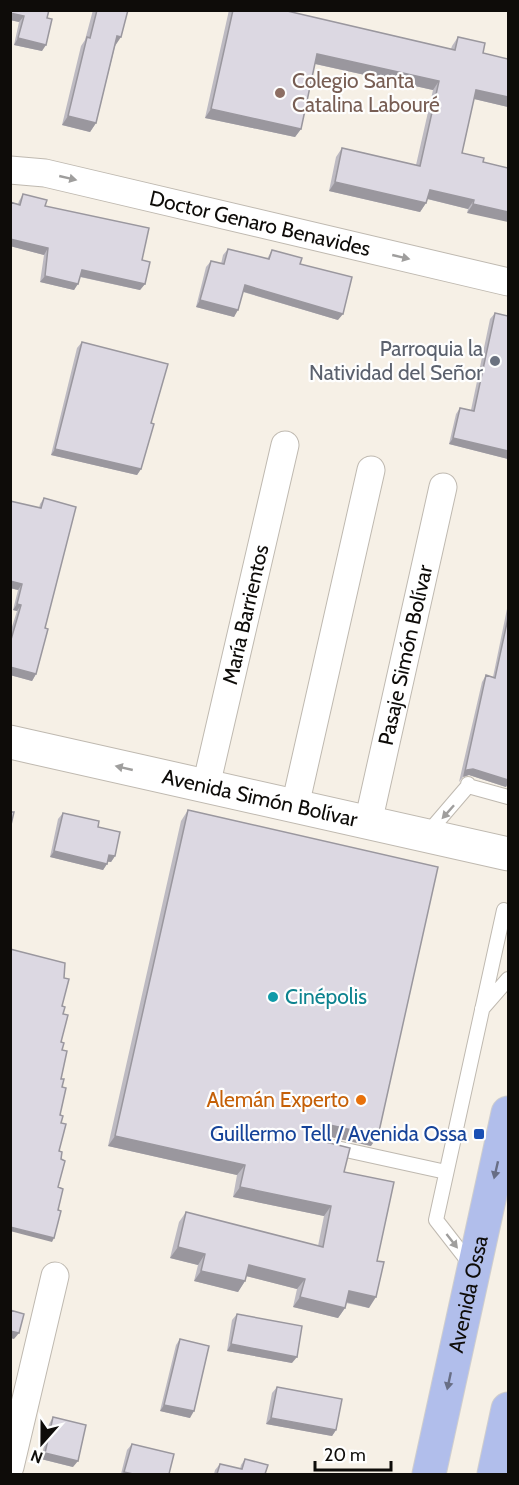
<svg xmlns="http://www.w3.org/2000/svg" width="519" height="1485" viewBox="0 0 519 1485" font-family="Cabin,sans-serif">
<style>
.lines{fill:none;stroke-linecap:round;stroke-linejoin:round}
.service-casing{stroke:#bfb9b0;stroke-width:16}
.minor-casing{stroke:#bfb9b0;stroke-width:29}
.tertiary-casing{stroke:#bfb9b0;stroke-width:35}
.primary-casing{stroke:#cfcece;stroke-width:35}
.service{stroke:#fff;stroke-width:14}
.minor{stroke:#fff;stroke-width:27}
.tertiary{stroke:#fff;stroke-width:33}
.primary{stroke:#b1beeb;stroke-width:33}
.wall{fill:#bdbac2}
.shaded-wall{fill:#9a979e}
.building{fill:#dcd8e2;stroke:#9a979e;stroke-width:1.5}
.oneway{fill:#9f9e9d}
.oneway2{fill:#686e85}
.education-dot{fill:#8d6e63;stroke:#fefefe;stroke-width:2}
.worship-dot{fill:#6b7280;stroke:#fefefe;stroke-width:2}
.culture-dot{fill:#0f9aa8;stroke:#fefefe;stroke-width:2}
.food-dot{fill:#e8710a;stroke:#fefefe;stroke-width:2}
.transit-dot{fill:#1a4fb4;stroke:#fefefe;stroke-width:2}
.labels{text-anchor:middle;stroke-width:4.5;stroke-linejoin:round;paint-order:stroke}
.education-label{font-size:21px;fill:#785e54;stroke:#fefefe;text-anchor:start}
.street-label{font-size:21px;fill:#0e0c09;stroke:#fefefe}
.worship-label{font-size:21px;fill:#5b616d;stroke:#fefefe;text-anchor:end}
.culture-label{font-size:21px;fill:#0d838f;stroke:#fefefe;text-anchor:start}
.food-label{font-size:21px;fill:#c56008;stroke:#fefefe;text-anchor:end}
.transit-label{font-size:21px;fill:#164399;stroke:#fefefe;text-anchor:end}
</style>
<rect width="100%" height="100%" fill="#f6f0e6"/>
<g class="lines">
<g class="service-casing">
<path id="service" d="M468 784V786L508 797
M426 835 468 786
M482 1009 508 979
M332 1147 446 1172
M471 1265 436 1220 504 910"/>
</g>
<g class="minor-casing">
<g id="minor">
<path id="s1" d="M10 170 45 173 508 282"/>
<path id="s2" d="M206 786 285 445"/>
<path d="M295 806 371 470"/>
<path id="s3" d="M368 823 443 487"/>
<path d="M10 1467 55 1276"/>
</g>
</g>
<g class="tertiary-casing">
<g id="tertiary">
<path id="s4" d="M10 742 508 854"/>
</g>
</g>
<g class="primary-casing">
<g id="primary">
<path id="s5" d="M429 1474 508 1113"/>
<path d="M494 1474 508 1409"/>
</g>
</g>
<use href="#service" class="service"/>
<use href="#minor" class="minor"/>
<use href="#tertiary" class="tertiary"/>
<use href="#primary" class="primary"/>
</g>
<path class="wall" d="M49 10 42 51 14 45 19 22 10 20Z
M93 10H128L115 46 96 123 90 132 62 125 81 46 85 40Z
M229 10H283L451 49 452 46 458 37 483 53 508 107 474 99 462 153 483 162 508 168 467 213 468 209 427 199 426 203 420 212 329 191 336 157 342 148 416 165 433 90 315 64 301 129 295 137 205 118Z
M23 194 45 206 142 260 145 284 140 290 80 277 74 290 40 282 44 255 10 246V202L18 204 19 201Z
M228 249 267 259 272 250 300 264 338 320 243 292 234 317 196 307 206 267 211 261 221 264 223 255Z
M495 313 508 316V459L449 444 456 414 460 408 471 410 490 319Z
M82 342 151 423 141 469 137 475 51 455 77 348Z
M44 498 45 628 36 674 32 681 10 675V633L17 611 13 610 18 590 10 588V501L39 508 40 504Z
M508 604V783L506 787 469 775 463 777 459 782 482 682 486 675 493 677Z
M188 810 371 1146 321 1135 344 1172 377 1261 369 1308 346 1303 345 1308 338 1318 293 1307 297 1289 246 1276 245 1281 238 1292 194 1281 198 1265 170 1258 179 1222 186 1212 318 1246 324 1216 233 1197 237 1175 108 1146 181 821Z
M63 813 98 827 115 856 111 862H108L103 870 50 857 58 819Z
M237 1314 292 1363 227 1351 232 1320Z
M180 1339 190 1418 160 1411 176 1345Z
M277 1387 336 1430 332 1436 266 1424 272 1393Z
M53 1417 73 1467 41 1459 49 1424Z
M132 1444 169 1474H121L127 1450Z
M245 1459 265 1474H214L215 1470 220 1464 240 1469 241 1465Z"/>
<path class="shaded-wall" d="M10 13 24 16 19 22 10 20Z
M117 36 121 37 115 46Z
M18 38 46 45 42 51 14 45Z
M317 54 439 81 433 90 311 63Z
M476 90 508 97V107L470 98Z
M211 109 301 129 295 137 205 118Z
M68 116 96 123 90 132 62 125Z
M335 182 426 203 420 212 329 191Z
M430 190 474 200 468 209 424 198Z
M473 204 508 212V222L467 213Z
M10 239 48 248 44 255 10 246Z
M82 270 145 284 140 290 77 276Z
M45 276 78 284 74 290 40 282Z
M245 285 343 314 338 320 241 291Z
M200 300 238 310 234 317 196 307Z
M453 438 508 451V459L449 444Z
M55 449 141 469 137 475 51 455Z
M10 581 22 584 18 590 10 588Z
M17 604 21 605 17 611 13 610Z
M10 667 36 674 32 681 10 675Z
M473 769 508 780V783L506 787 469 775 463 777 467 770Z
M54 851 107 864 103 870 50 857Z
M109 855 115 856 111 862 105 861Z
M330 1125 378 1136 371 1146 322 1135 315 1138 322 1127Z
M115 1136 245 1165 237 1175 108 1146Z
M240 1187 331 1206 324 1216 233 1197Z
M10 1227 54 1238 52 1242 10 1231Z
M178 1247 205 1254 198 1265 170 1258Z
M249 1265 305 1279 297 1289 242 1275Z
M201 1271 245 1281 238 1292 194 1281Z
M349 1291 376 1297 369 1308 342 1301Z
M300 1297 345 1308 338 1318 293 1307Z
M10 1331 19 1333 14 1339 10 1338Z
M231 1344 297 1357 292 1363 227 1351Z
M164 1405 194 1411 190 1418 160 1411Z
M271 1418 336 1430 332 1436 266 1424Z
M45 1453 78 1461 73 1467 41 1459Z"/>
<path class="building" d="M10 10H49L47 18 52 19 46 45 18 38 24 16 10 13Z
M97 10H128L121 37 117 36 96 123 68 116 87 37 90 38Z
M233 10H283L455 50 458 37 485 43 483 53 508 59V97L476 90 462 153 484 158 483 162 508 168V212L473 204 474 200 430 190 426 203 335 182 342 148 420 166 439 81 317 54 301 129 211 109Z
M23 194 47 200 45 206 149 228 142 260 150 262 145 284 82 270 78 284 45 276 48 248 10 239V202L20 205Z
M228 249 269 259 272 250 302 258 300 264 352 277 343 314 245 285 238 310 200 300 211 261 224 264Z
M495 313 508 316V451L453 438 460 408 474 411Z
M82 342 168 364 151 423 154 424 141 469 55 449Z
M44 498 76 507 45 628 48 629 36 674 10 667V643L21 605 17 604 22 584 10 581V501L41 508Z
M508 618V780L473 769 467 770 464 776 486 675 495 678Z
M188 810 438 867 378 1136 330 1125 322 1127 319 1132 326 1142 350 1148 344 1172 394 1182 377 1261 384 1262 376 1297 349 1291 345 1308 300 1297 305 1279 249 1265 245 1281 201 1271 205 1254 178 1247 186 1212 323 1247 331 1206 240 1187 245 1165 115 1136Z
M10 812H14L10 829Z
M63 813 99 821 98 827 120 832 115 856 109 855 107 864 54 851Z
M10 949 65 963 64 978 69 979 62 1006 65 1007 63 1014 68 1015 61 1042 64 1043 62 1050 67 1051 61 1079H64L62 1087 66 1088 60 1115 63 1116 61 1123 66 1124 59 1151 62 1152 61 1159 65 1161 58 1187 63 1189 58 1210 61 1211 54 1238 10 1227Z
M10 1310 24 1314 19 1333 10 1331Z
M237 1314 302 1326 297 1357 231 1344Z
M180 1339 209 1346 194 1411 164 1405Z
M277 1387 342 1399 336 1430 271 1418Z
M53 1417 86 1425 78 1461 45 1453Z
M132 1444 174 1454 169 1474H133L124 1472Z
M245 1459 268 1465 265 1474H217L220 1464 242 1469Z"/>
<defs><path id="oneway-solid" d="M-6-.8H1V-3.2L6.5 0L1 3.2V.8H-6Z" transform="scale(1.5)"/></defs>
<g class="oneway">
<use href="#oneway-solid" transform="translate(68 178) rotate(13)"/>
<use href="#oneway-solid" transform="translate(401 257) rotate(13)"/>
<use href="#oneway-solid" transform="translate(124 768) rotate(-167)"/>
<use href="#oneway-solid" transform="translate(448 812) rotate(132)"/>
<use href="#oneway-solid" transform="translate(452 1241) rotate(52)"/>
</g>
<g class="oneway2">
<use href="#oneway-solid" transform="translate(496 1170) rotate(103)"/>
<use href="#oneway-solid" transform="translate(449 1381) rotate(102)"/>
</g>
<circle class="education-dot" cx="280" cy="93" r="6"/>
<circle class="worship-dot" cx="495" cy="361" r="6"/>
<circle class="culture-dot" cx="273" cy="997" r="6"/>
<circle class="food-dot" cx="361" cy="1100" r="6"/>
<rect class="transit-dot" x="473" y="1128" width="12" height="12" rx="3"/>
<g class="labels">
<g class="education-label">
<text x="292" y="88">Colegio Santa<tspan x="292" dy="24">Catalina Labouré</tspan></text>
</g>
<g class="street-label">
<text dy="7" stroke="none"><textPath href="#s1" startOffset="256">Doctor Genaro Benavides</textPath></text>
<text dy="7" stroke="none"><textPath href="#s2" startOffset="176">María Barrientos</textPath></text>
<text dy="7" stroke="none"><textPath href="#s3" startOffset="172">Pasaje Simón Bolívar</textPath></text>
<text dy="7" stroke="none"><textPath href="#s4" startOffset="256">Avenida Simón Bolívar</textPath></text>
<text dy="7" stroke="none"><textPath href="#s5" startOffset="184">Avenida Ossa</textPath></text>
</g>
<g class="worship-label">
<text x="483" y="356">Parroquia la<tspan x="483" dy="24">Natividad del Señor</tspan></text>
</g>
<g class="culture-label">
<text x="285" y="1004">Cinépolis</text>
</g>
<g class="food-label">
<text x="349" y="1107">Alemán Experto</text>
</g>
<g class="transit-label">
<text x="467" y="1141">Guillermo Tell / Avenida Ossa</text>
</g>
</g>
<rect width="519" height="1485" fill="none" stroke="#0e0c09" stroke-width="24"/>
<g transform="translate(42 1443) rotate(201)" stroke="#fefefe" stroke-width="4.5" paint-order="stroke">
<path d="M0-4.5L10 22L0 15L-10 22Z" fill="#0e0c09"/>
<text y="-9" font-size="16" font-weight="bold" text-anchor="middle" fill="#0e0c09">N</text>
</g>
<path d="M315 1461v9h76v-9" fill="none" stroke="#0e0c09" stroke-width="3"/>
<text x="324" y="1461" font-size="18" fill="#0e0c09" stroke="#fefefe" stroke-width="4.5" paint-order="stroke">20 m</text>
</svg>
